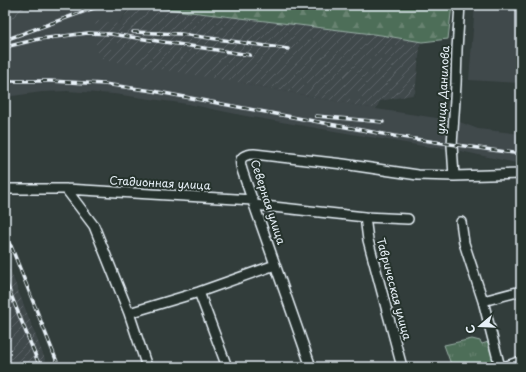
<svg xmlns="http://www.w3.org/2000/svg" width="526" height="372" viewBox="0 0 526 372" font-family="'Playpen Sans',sans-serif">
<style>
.built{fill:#41494c}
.industrial{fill:url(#industrial-furrows)}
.forest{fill:url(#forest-firs);stroke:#9bb0a8}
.park{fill:url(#park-tufts);stroke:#9bb0a8}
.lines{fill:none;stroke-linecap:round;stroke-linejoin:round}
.minor-casing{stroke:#e8f1f8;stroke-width:12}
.minor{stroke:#26332d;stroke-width:9}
.rail-casing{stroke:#e8f1f8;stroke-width:3.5}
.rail{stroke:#26332d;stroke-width:2;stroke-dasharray:6;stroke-linecap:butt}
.labels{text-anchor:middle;stroke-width:4;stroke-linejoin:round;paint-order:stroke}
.street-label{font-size:11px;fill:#e8f1f8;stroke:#26332d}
</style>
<defs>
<pattern id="industrial-furrows" width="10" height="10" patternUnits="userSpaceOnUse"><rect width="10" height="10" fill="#41494c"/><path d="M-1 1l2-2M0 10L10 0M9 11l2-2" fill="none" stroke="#5c6467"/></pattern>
<pattern id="forest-firs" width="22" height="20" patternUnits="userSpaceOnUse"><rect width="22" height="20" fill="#4e6e58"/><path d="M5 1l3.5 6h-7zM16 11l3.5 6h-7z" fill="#688371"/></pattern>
<pattern id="park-tufts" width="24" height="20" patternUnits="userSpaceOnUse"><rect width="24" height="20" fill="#4e6e58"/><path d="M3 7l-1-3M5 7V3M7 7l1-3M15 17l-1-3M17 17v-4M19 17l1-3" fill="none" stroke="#688371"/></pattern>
</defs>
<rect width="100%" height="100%" fill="#323d3b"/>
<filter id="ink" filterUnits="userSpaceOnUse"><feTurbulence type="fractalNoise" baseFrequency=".025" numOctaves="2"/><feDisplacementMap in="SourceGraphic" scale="8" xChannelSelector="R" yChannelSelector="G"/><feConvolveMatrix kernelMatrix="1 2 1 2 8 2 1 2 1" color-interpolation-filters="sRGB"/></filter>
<g filter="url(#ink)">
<path class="built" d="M49 5H131L118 24 243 83 376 109 457 121 478 129 521 134V164L456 150 423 146 246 116 188 104 114 94 67 91 42 92 5 97V17L21 11Z
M475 5H521V83L469 80Z"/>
<path class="industrial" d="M5 5H22L26 13 5 21Z
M132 6 421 38 415 93 412 95 380 101 376 109 243 83 100 59 94 36 96 21 118 24Z
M5 257 48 367H5Z"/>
<path class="forest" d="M133 5H452L448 39 422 42 381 35Z"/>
<path class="park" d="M472 339 480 341 482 344 488 342 497 367H452L444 345Z"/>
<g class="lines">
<g class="minor-casing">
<path id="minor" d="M454 176 452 145 456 84 457 49 460 5
M11 189H66L253 200
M66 189 94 226 129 313 147 367
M255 205 365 217 408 219
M365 217 368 240 402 367
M461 222 464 243 483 301 500 367
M199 292 227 367
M483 301 521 291
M129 313 199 292 275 265
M311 367 245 179C241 166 234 155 254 154L343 164 418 175 454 176 521 174
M504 367 521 361"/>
</g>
<use href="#minor" class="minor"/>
<g class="rail-casing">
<path id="rail" d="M133 32 181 34 288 49
M5 40 102 5
M5 47 39 39 88 33 111 34 250 55
M5 81H50L104 84 153 91 394 136 521 154
M316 116 383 122
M5 238 11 246 59 367
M5 280 40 367"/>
</g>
<use href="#rail" class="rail"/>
</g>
</g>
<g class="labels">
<g class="street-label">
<text transform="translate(443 90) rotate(-87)" y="4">улица Данилова</text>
<text transform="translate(160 183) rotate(3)" y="4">Стадионная улица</text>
<text transform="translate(268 202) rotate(72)" y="4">Северная улица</text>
<text transform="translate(394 289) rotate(75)" y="4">Таврическая улица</text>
</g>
</g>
<rect width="526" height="372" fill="none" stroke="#26332d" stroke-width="20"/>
<rect x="10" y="10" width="506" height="352" fill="none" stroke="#e8f1f8" stroke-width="1.5" filter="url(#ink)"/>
<g transform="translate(480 326) rotate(251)" stroke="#26332d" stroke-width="3" paint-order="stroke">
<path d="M0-3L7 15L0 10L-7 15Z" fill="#e8f1f8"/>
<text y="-6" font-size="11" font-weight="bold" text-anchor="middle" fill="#e8f1f8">С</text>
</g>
</svg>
